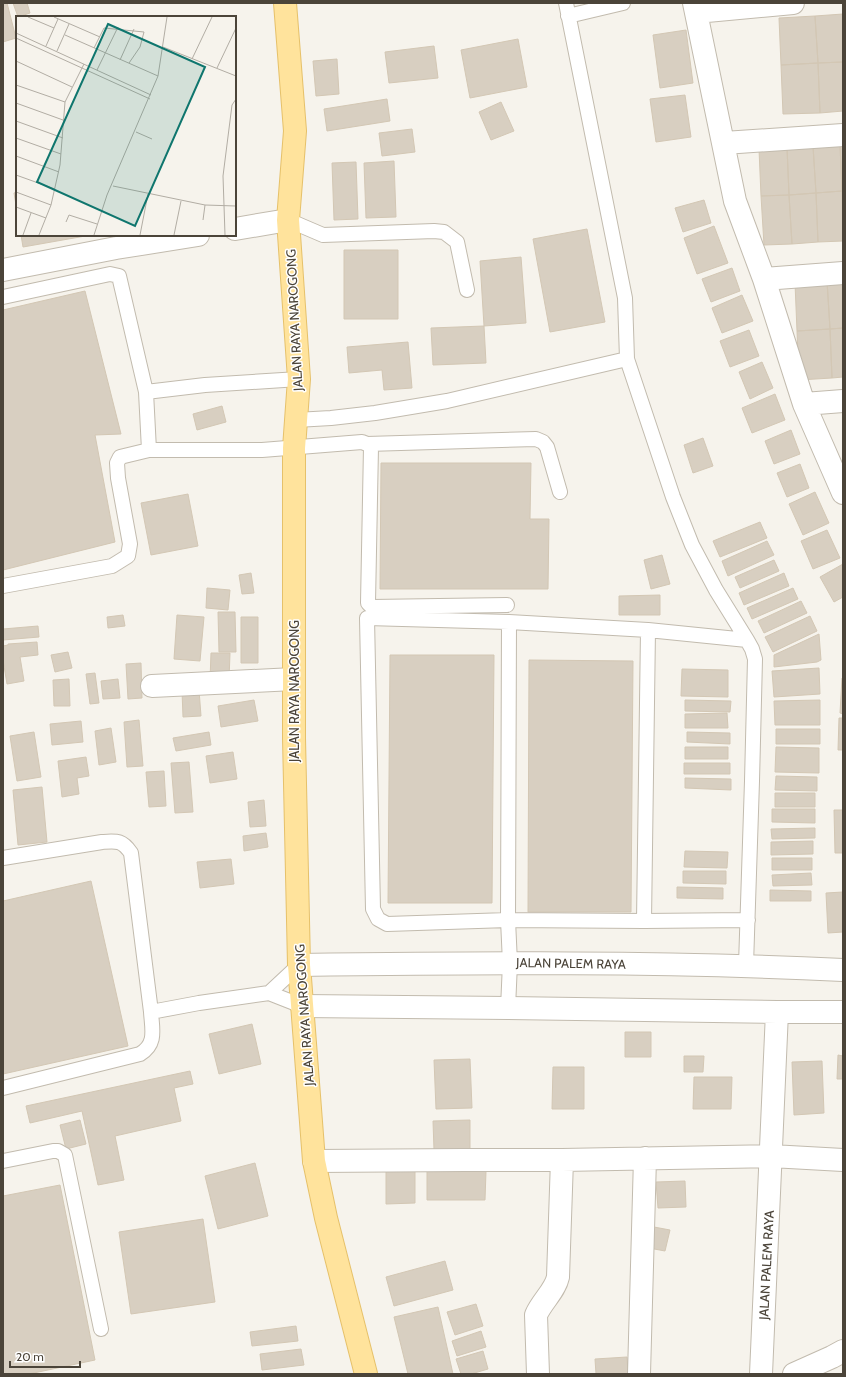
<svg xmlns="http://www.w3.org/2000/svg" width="846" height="1377" viewBox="0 0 846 1377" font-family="Cabin,sans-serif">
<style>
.building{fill:#d8cfc1;stroke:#d3c7b4}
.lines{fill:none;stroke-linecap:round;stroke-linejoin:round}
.service-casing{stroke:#c2bbae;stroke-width:16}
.minor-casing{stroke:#c2bbae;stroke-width:24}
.tertiary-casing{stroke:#c2bbae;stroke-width:24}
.primary-casing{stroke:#e6c16a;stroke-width:24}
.service{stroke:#fff;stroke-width:14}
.minor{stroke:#fff;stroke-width:22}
.tertiary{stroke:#fff;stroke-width:22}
.primary{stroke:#ffe39c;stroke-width:22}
.labels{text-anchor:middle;stroke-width:3;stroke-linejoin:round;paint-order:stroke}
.street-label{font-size:13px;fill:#4b4439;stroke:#fff}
.inset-road{fill:none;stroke:#b2ada4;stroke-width:1}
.view{fill:#0f766e;fill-opacity:0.15;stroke:#0f766e;stroke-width:2}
.inset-edge{fill:none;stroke:#4b4439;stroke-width:2}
</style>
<rect width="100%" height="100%" fill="#f6f3ec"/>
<path class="building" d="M3 3H7L16 38 3 42Z
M13 3H27L30 13 18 17Z
M843 14V62L818 63 815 16Z
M815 16 818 63 781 65 779 18Z
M686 30 693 83 660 88 653 35Z
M518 39 527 87 470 98 461 50Z
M434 46 438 78 389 83 385 52Z
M337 59 339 94 316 96 313 61Z
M843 62V111L820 113 818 63Z
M818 63 820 113 783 114 781 65Z
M685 95 691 137 656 142 650 99Z
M387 99 390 121 327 131 324 109Z
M501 102 514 131 491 140 479 112Z
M412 129 415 152 382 156 379 133Z
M840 144H843V191H842Z
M840 144 842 191 816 193 813 146Z
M813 146 816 193 789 195 787 147Z
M787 147 789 195 761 196 759 149Z
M394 161 396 217 366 218 364 163Z
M356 162 358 219 334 220 332 163Z
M842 191 843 241 818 242 816 193Z
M17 192V211L14 193Z
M816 193 818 242 792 244 789 195Z
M789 195 792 244 764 245 761 196Z
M704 200 711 223 683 232 675 208Z
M714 226 728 263 697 274 684 238Z
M587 229 605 322 550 332 533 239Z
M21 235H91L23 247Z
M344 250H398V319H344Z
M521 257 526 323 484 326 480 261Z
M732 268 740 291 711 302 702 279Z
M843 280V328L830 329 827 281Z
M827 281 830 329 797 331 795 283Z
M85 291 121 434 95 435 115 542 3 570V310Z
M742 295 753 321 722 333 712 308Z
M484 326 486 363 433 365 431 328Z
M843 328V377L832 378 830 329Z
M830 329 832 378 799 380 797 331Z
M749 330 759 356 730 367 720 341Z
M408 342 412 388 384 390 382 370 349 373 347 347Z
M762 362 773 388 750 399 739 372Z
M775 394 785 420 752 433 742 408Z
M222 406 226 422 197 430 193 414Z
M791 430 800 454 774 464 765 441Z
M703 438 713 466 693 473 684 445Z
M381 463H531L530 519H549L548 589H380Z
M800 464 809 488 787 497 777 473Z
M815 492 829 523 803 535 789 504Z
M188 494 198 546 151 555 141 503Z
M760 522 767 538 720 557 713 541Z
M827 530 840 558 813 569 801 541Z
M767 541 774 555 728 576 722 561Z
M662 555 670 584 651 589 644 560Z
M774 560 779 571 740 588 735 577Z
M843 564V597L834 602 820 577Z
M251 573 254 593 242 594 239 575Z
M784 573 789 586 744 605 739 593Z
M207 588 230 590 228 610 206 608Z
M793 588 798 599 752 619 747 608Z
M660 595V615H619V596Z
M801 601 807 613 764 633 758 621Z
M218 612H235L236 652H219Z
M123 615 125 626 108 628 107 617Z
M177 615 204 617 200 661 174 659Z
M810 616 817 631 773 652 765 637Z
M241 617H258V663H241Z
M38 626 39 637 3 640V629Z
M819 634 821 660 817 662 774 667V655Z
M37 642 38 655 20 657 24 681 7 684 3 660V646L8 645V644Z
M68 652 72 668 55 672 51 655Z
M211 653H230L229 680H210Z
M390 655H494L492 903H388Z
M529 660 633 661 631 912H528Z
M141 663 142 698 128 699 126 664Z
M819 668 820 694 774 697 772 671Z
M682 669 728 670V697L681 696Z
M95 673 99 703 90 704 86 674Z
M842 678H843V714L840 713Z
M69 679 70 706H54L53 680Z
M118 679 120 698 103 699 101 681Z
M199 690 201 716 183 717 182 691Z
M254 700 258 721 221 727 218 706Z
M685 700 731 701 730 712 685 711Z
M820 700V725H775L774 701Z
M727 713 728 728H685V714Z
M839 718H843V750H838Z
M139 720 143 766 127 767 124 722Z
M81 721 83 742 52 745 50 724Z
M111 728 116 762 99 765 95 731Z
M776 729H820V744H776Z
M34 732 41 777 17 781 10 736Z
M209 732 211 745 176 751 173 738Z
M687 732 730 733V744L687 742Z
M685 747H728V759H685Z
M776 747 819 748V773L775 772Z
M233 752 237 779 210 783 206 756Z
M86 757 89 776 77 778 79 794 62 797 58 761Z
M189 762 193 812 175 813 171 763Z
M684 763H730V774H684Z
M164 771 166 806 149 807 146 772Z
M776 776 817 777V791L775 790Z
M685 778 731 779V790L685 788Z
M42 787 47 842 18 845 13 790Z
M775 793H815V807H775Z
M264 800 266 826 250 827 248 802Z
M772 809H815V823L772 822Z
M834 810H843V853H835Z
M815 828V838L772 839 771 829Z
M266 833 268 847 244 851 243 836Z
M813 841V854L771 855V842Z
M685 851 728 852 727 868 684 867Z
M772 858H812V870H772Z
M231 859 234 884 200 888 197 862Z
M683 871H726V884L683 883Z
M811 873 812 885 773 886 772 875Z
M91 881 128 1046 3 1074V901Z
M677 887 723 888V899L677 898Z
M770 890 811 891V901H770Z
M843 892V932L828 933 826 893Z
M252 1024 261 1064 219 1074 209 1034Z
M625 1032H651V1057H625Z
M838 1055 843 1056V1079H837Z
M684 1056H704L703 1072H684Z
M470 1059 472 1108 436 1109 434 1060Z
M822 1061 824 1113 794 1115 792 1062Z
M553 1067H584V1109H552Z
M190 1071 193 1084 174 1088 181 1121 115 1136 124 1180 98 1185 82 1111 30 1123 26 1106Z
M694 1077H732L731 1109H693Z
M80 1120 86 1144 66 1149 60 1125Z
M470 1120V1149L434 1150 433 1121Z
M255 1163 268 1216 218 1229 205 1176Z
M386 1168H415V1203L386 1204Z
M427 1170 486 1171 485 1200H427Z
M685 1181 686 1207 658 1208 656 1182Z
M60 1185 95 1360 29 1374H3V1196Z
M203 1219 215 1302 131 1314 119 1232Z
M654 1227 670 1230 665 1251 649 1248Z
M445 1261 453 1290 394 1306 386 1277Z
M476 1304 483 1326 455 1335 447 1312Z
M438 1307 453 1374H408L394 1317Z
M296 1326 298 1341 252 1346 250 1332Z
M481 1331 486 1347 457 1356 452 1341Z
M301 1349 304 1365 262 1370 260 1354Z
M483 1351 488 1369 471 1374H461L456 1359Z
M627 1357 628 1374H596L595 1359Z"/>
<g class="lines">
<g class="service-casing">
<path id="service" d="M566 3 625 298 627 359
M568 16 623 3
M288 220 323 235 434 231 444 232 457 242 467 290
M3 297 110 274 119 276 146 392 149 450
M146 392 205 385 299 379
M296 420 331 418 375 413 447 401 627 359 673 497 692 545 716 590 747 640 752 649 755 659 752 781 746 965
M367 444 536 439 543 442 547 447 560 492
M3 586 112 566 128 556 130 544 118 478 117 463 120 457 149 450H262L362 442 367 444 371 447 368 603 372 607 507 605
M747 640 648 630 509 622 367 618 373 909 378 919 387 924 508 920 644 921 748 920
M3 858 102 842C117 841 122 840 131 853L151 1012 199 1003 269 993 302 1006
M644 921 648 630
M269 993 299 965
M508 1008 510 963 508 920 509 622
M3 1088 140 1054C157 1044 152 1029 151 1012
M3 1161 53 1151H58L65 1155 101 1329"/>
</g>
<g class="minor-casing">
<path id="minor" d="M694 3 735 201 764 279 804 404 843 493
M696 12 793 3
M724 143 843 135
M764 279 843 273
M804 404 843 401
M152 686 294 679
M299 965C480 963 662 961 843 970
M302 1006 508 1008 777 1012H843
M314 1161 465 1160H562L771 1156 843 1160
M538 1374 536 1315C542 1301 555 1291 558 1277L562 1160
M639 1374 645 1158
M761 1374 777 1012
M794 1374 832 1357 843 1351"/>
</g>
<g class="tertiary-casing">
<path id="tertiary" d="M235 229 288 220
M3 270 116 248 198 235"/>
</g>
<g class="primary-casing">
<path id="primary" d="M285 3 295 131 288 220 299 379 294 448V738L299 965 314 1161 326 1218 366 1374"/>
</g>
<use href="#service" class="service"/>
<use href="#minor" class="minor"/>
<use href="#tertiary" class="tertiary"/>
<use href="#primary" class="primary"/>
</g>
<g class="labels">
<g class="street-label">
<text transform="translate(294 320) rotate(-93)" y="5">JALAN RAYA NAROGONG</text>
<text transform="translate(294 691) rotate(-90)" y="5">JALAN RAYA NAROGONG</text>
<text transform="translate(571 963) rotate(1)" y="5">JALAN PALEM RAYA</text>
<text transform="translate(304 1015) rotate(-94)" y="5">JALAN RAYA NAROGONG</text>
<text transform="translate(766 1265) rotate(-87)" y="5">JALAN PALEM RAYA</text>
</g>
</g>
<g transform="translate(16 16)">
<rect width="220" height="220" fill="#f6f3ec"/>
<path class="inset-road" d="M12 1 38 12M38 1 84 21M0 17 135 79M49 19 142 60M0 22 134 83M30 30 42 3M147 31 220 60M78 32 88 12 128 16 124 31 113 47M41 35 53 8M176 43 196 1M104 44 118 13M0 45 56 71M201 52 220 12M81 54 102 11M0 69 49 86M0 87 47 104M0 105 47 122M120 116 136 123M0 122 45 138M0 140 43 156M0 159 39 173M97 170 189 189 220 190M0 176 35 189M0 191 30 202M187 204 189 189M50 206 53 199 81 208M7 219 15 197M23 219 35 189 44 149 49 86 68 48M78 219 91 179 142 60 151 1M124 219 132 178M158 219 165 185M209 219 207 160 216 89 220 83"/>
<path class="view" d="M92 8 189 51 119 210 21 166Z"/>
<rect width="220" height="220" class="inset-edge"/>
</g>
<rect width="846" height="1377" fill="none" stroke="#4b4439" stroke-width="8"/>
<path d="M10 1361v6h70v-6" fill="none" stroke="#4b4439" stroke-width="2"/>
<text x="16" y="1361" font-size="12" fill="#4b4439" stroke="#ffffff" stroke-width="3" paint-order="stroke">20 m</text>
</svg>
